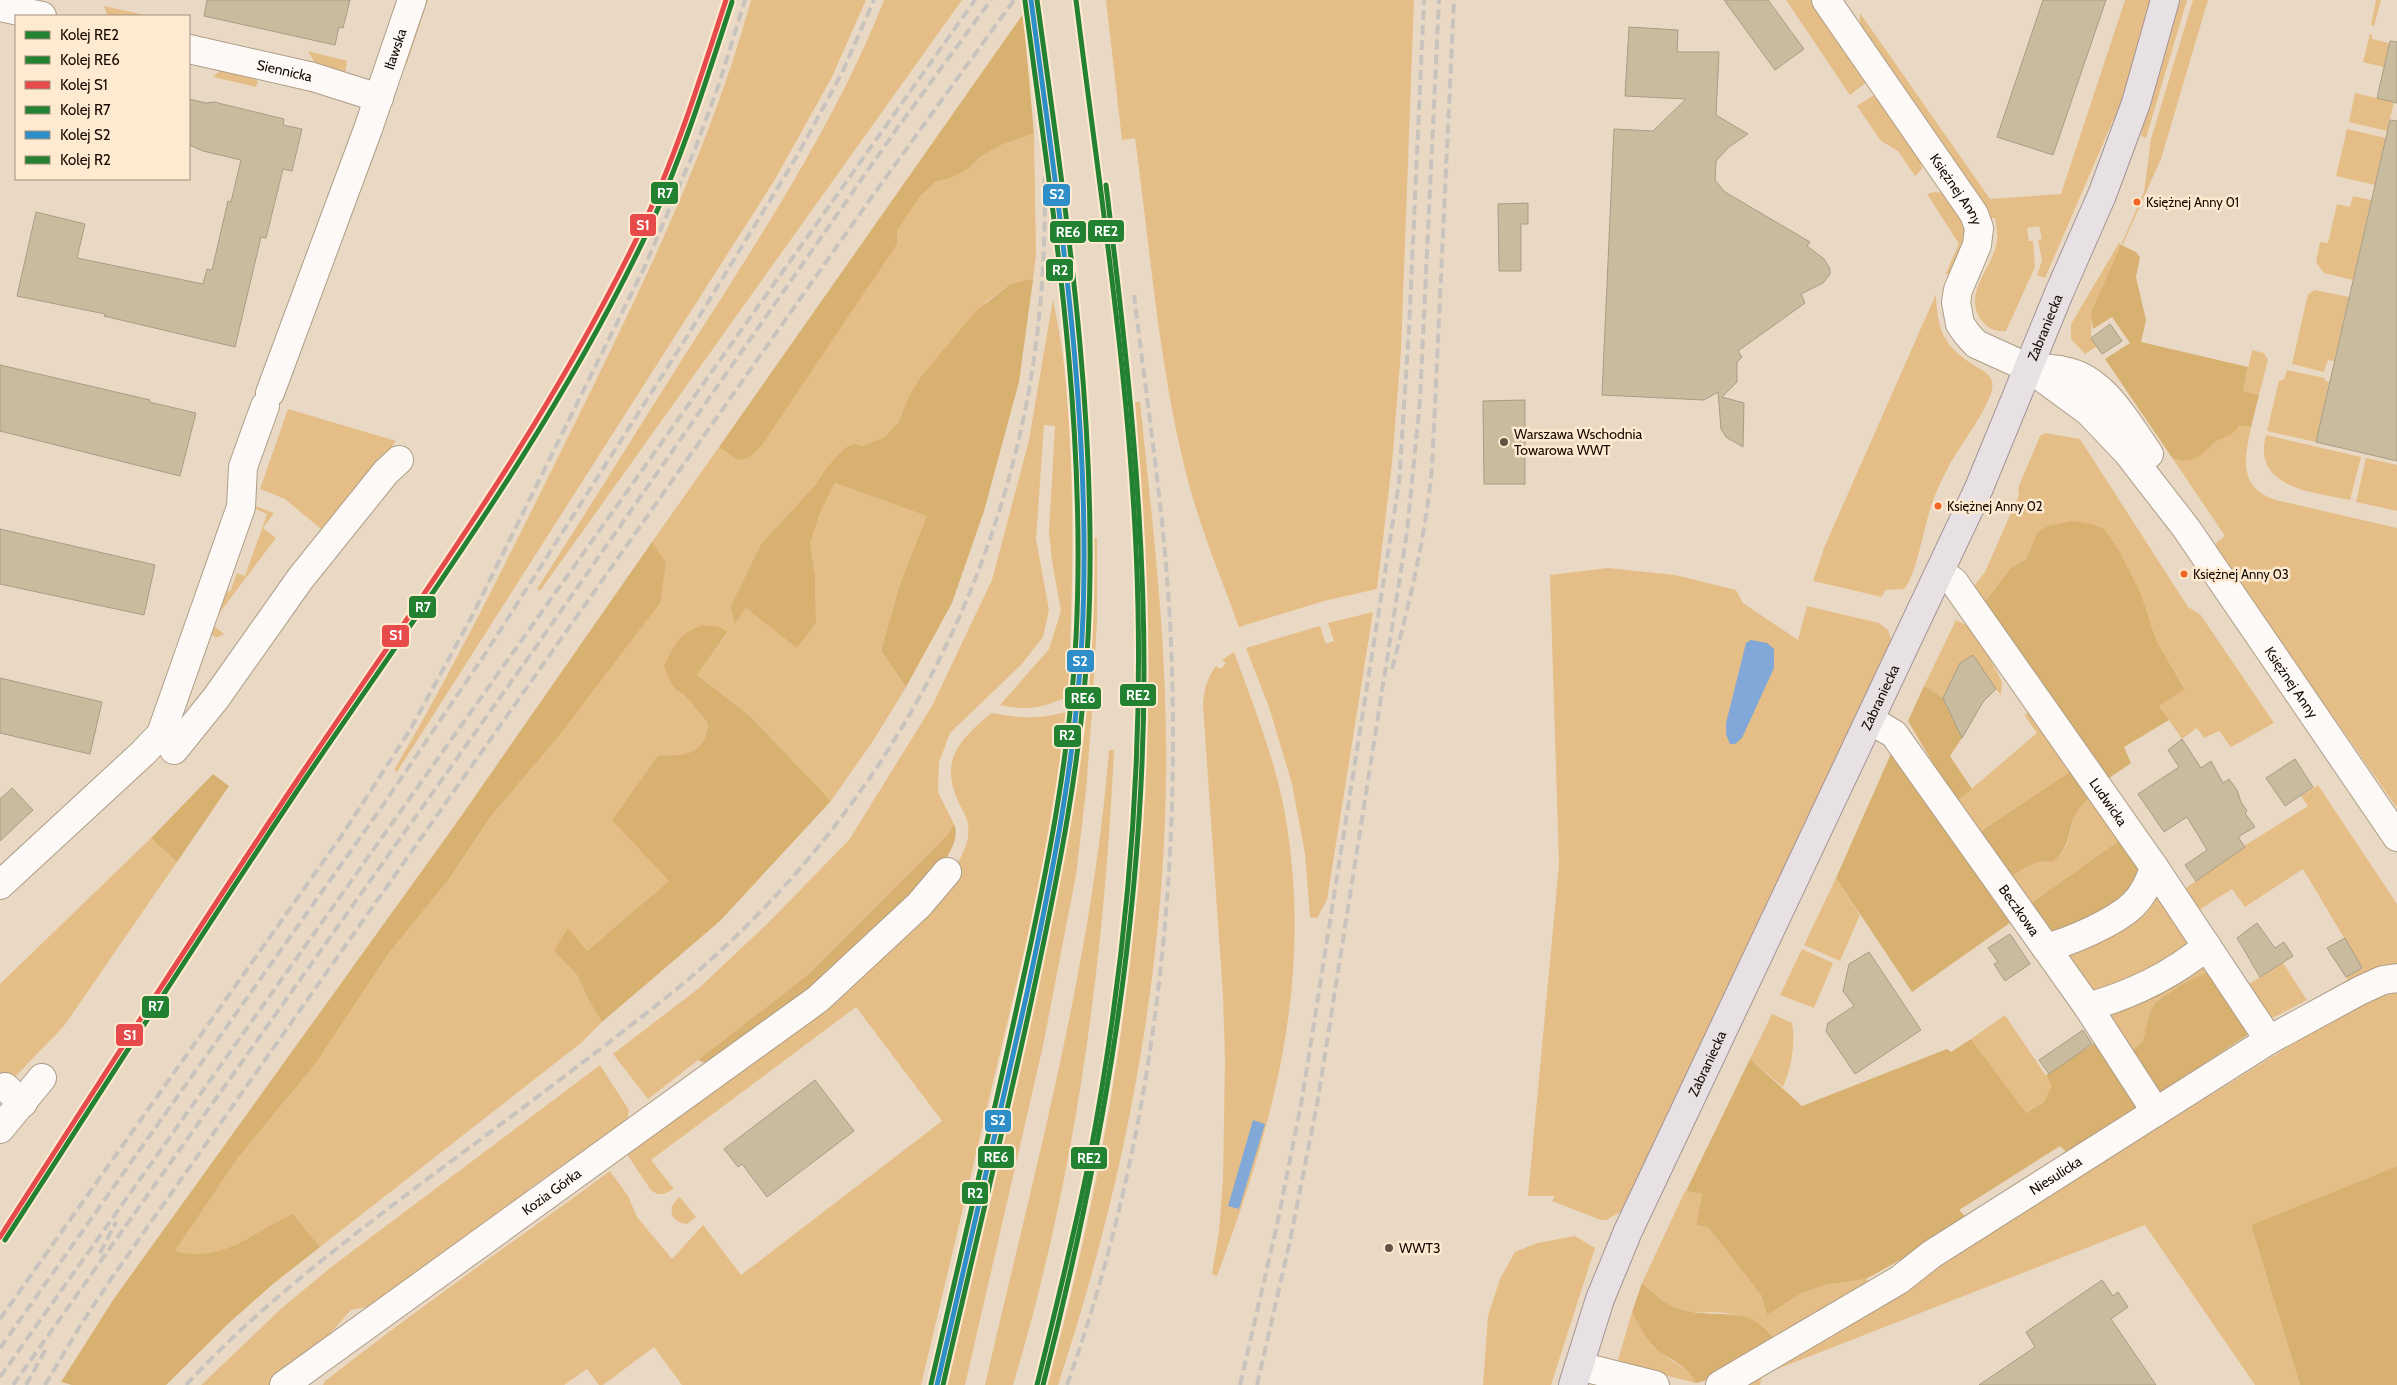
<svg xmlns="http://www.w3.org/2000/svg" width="2397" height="1385" viewBox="0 0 2397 1385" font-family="Cabin,sans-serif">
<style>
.green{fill:#e5be87}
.forest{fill:#d8b070}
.water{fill:#81a8d7}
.building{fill:#c9bc9e;stroke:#a79c84}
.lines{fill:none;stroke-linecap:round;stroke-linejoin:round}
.minor-casing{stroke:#ae9e88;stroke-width:30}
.major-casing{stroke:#a39394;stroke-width:30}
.minor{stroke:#fcf9f6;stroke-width:28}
.major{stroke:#e7e1e4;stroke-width:28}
.rail{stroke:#c8c3bd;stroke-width:4;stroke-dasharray:10 5;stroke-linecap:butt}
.rail-1-casing{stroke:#fdead1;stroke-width:9}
.rail-2-casing{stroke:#fdead1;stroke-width:9}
.rail-3-casing{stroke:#fdead1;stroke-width:9}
.rail-4-casing{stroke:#fdead1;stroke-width:9}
.rail-5-casing{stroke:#fdead1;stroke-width:9}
.rail-6-casing{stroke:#fdead1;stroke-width:9}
.rail-1{stroke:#238132;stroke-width:5}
.rail-2{stroke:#238132;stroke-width:5}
.rail-3{stroke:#e74a4a;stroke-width:5}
.rail-4{stroke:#238132;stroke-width:5}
.rail-5{stroke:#2e8ec7;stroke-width:5}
.rail-6{stroke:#238132;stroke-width:5}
.bus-dot{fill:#f26522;stroke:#fdead1;stroke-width:2}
.poi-dot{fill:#605245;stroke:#fdead1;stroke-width:2}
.labels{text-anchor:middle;stroke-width:5;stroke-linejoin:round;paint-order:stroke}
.bus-label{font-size:13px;fill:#160900;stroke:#fdead1;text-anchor:start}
.street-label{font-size:14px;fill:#160900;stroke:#fdead1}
.poi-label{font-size:14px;fill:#160900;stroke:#fdead1;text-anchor:start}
.line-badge{stroke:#fdead1;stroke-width:2}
.badge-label{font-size:14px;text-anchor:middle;font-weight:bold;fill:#fff}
</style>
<rect width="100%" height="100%" fill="#e9d9c4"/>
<path class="green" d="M422 0H428L407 63 402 65Z
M751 0H866L831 79 774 181 397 772 394 770C460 658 516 542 574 425 642 287 710 149 751 0Z
M884 0H962L540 591 537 589C597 496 655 401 715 308 778 209 841 109 884 0Z
M1106 0H1414L1401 351 1392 463 1377 589 1324 601 1239 627C1223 583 1205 540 1192 495 1160 382 1151 254 1135 138L1122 140Z
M1786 0H1813L1868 81 1850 95Z
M2125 0H2151L2121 102 2045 278 2037 275 2042 260 2038 240 2042 239 2039 226 2027 228 2029 241H2033L2035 267 2006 331C1997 332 1988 329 1982 321 1961 293 1993 269 1997 241 1998 233 1996 226 1995 218L1988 219 1859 29 1860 13 1990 199 2061 194Z
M2178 0H2187L2146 138 2141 136 2144 120Z
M2193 0H2208L2161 159 2092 313 2091 337 2097 346 2085 354 2071 339V324L2119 243 2121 245 2144 192 2151 139Z
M2376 0H2381L2374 26 2371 25Z
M104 6 149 16H108Z
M2370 34 2372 35V39L2389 43 2384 67 2363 62Z
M308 51 347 61 345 75 317 67Z
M222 69 252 74 258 82 256 87 213 77Z
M1877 93 1919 155 1922 169 1915 176 1898 151 1881 141 1857 106Z
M2355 93 2394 102 2387 131 2349 122Z
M2347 129 2386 138 2375 185 2336 176Z
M1034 133 1036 255 1033 280 1028 279 1009 285 987 301 919 379 908 398 898 423 884 437 864 446 854 444 846 447 837 457 816 484 761 544 730 607 735 622 746 608 797 647 816 623 815 574 810 544 820 513 835 483 928 516 900 584 881 651 906 687 873 741 831 801 750 716 697 675 728 633 717 626 703 625 673 687 685 696 708 723C704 755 687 756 658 755L669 881 587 951H554L577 975 588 999 602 1022 581 1043 320 1247 293 1214C261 1228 233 1253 197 1255 190 1255 182 1252 175 1251L237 1159 316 1063 389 953 449 879 491 816 554 742 666 564 652 542 719 447 738 460 921 194 935 182 951 178 968 169 979 158 999 146Z
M1934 192 1943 193C1971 231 1970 227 1955 271L1945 275 1959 244 1927 194Z
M2353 196 2371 200 2353 280 2324 273 2316 262 2320 242 2328 243 2337 204 2350 207Z
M2315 290 2349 297 2334 361 2328 360 2324 372 2292 364 2308 294Z
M1936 294C1937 331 1944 346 1975 366 1982 370 1989 373 1992 381 1998 398 1956 450 1948 468 1942 480 1936 491 1932 503 1925 523 1916 577 1904 589L1885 590 1882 597 1813 581 1824 548Z
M1053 299C1057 321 1062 344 1064 366 1076 476 1073 587 1068 697 1039 708 1031 711 1000 705L1049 649 1061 611 1052 561 1049 532 1055 426 1044 425 1036 539 1049 610 1043 637 1021 665 950 733 939 762 938 792 954 824 948 834 809 974 648 1099 613 1054 699 988 767 924 849 840 932 706 992 580 1029 440Z
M2252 350 2264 353 2268 360 2259 395 2243 391Z
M2287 370 2325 378V381L2329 382 2316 442 2267 431 2279 381 2284 379Z
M1135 402H1140C1150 500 1162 598 1165 696 1174 931 1131 1163 1058 1385H1047C1105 1179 1138 965 1146 751 1150 634 1144 518 1135 402Z
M288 409 396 441 327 534 285 499 260 489Z
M2239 424 2251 427C2245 458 2237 487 2276 500L2397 528V808L2253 602 2216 546 2217 542 2225 536 2173 459C2195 463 2199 456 2214 443 2225 435 2230 437 2239 424Z
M2045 433 2080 439 2188 607 2200 614 2274 723 2231 747 2219 731 2204 738 2197 728 2182 739 2159 706 2185 688 2157 642 2151 624 2037 533 2026 559 2011 568 1985 602 1974 586 1985 572 2019 495 2018 488 2040 436Z
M2266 435 2361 457 2350 500C2314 492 2252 489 2266 435Z
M2366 458 2397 465V511L2356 502Z
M252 505 274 513 263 528 276 538 211 624 224 634 216 638 210 633 209 628 222 589 230 592 237 573 245 576 267 514 251 507Z
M1093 538H1097V620L1092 712 1086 791 1076 875 1043 1046 965 1385H946L1025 1042 1061 870 1085 705 1091 618Z
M1608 568 1675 575 1736 590 1743 603 1798 640 1807 606 1879 623 1888 630 1892 642 1622 1211 1606 1220H1601L1552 1201 1555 1196H1528L1559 865 1550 575Z
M1373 612 1327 900 1317 918 1310 917 1305 854 1292 784 1269 707 1246 648 1320 626 1326 644 1334 641 1328 623Z
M1956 620 1975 629 2002 682 2001 695 1996 689 1943 698 1924 686Z
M1234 652C1253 705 1275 758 1285 814 1314 979 1274 1123 1217 1276L1212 1274 1219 1231 1223 1180 1225 1059 1223 996 1203 705C1204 689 1207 678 1216 666L1221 669 1226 663 1222 660Z
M2031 707 2075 768 1977 834 1956 802 2037 733 2025 716Z
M1066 712 1059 779 1032 919 921 1385H682L654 1347 603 1385H599L587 1369 564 1385H323L325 1381C418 1308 515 1241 610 1171L628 1196 637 1217 672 1259 703 1225 741 1275 942 1121 856 1007 651 1160 674 1189 664 1194H657L651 1190 628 1156V1148L945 882C953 869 966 853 968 837 970 820 965 816 958 801 939 759 961 739 991 713 1024 718 1033 720 1066 712Z
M1109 750H1114C1104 964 1075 1179 1013 1385H985C1033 1175 1092 965 1109 750Z
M2318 785 2397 904V968L2349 982 2346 977 2362 968 2303 869 2245 907 2232 889 2196 912 2182 891 2244 846 2308 806 2301 796Z
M2092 796 2120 840 2030 904 2011 877C2025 868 2035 859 2052 862 2057 857 2065 850 2067 844 2075 821 2069 811 2092 796Z
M151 838 177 862 64 1026 10 1082 0 1073V984Z
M1836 878 1860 915 1840 961 1804 945Z
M2159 891 2191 947 2181 961 2104 992 2088 989 2067 959 2069 951Z
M1802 949 1833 963 1814 1008 1780 995Z
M2203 963 2209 971 2182 984 2155 1003 2149 1014 2143 1041 2129 1054 2106 1010Z
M2283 963 2307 1000 2267 1021 2244 987Z
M2397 993V1166L2251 1225 2300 1385H2255L2145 1225 1762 1375 1760 1385H1734L1761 1375 2362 1001Z
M1772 1014 1792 1023C1796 1043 1791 1069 1783 1087L1750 1059Z
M2005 1015 2053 1086 2044 1102 2025 1113 1971 1039Z
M600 1065 629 1110 627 1120 533 1186 382 1304 351 1310 318 1347 270 1385H201L283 1307 330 1268Z
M1685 1191 1702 1194 1696 1225 1708 1227 1761 1295 1767 1315 1802 1293 1825 1285 1866 1279 1872 1287 1777 1344C1763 1327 1749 1316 1726 1313 1714 1311 1700 1314 1687 1311 1669 1308 1655 1295 1642 1283Z
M680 1197 696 1217 687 1224C670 1222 666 1207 680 1197Z
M1575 1236 1595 1248 1551 1385H1483L1488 1316 1500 1279 1515 1252 1537 1243Z
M1632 1312C1640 1328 1653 1346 1668 1358 1679 1367 1690 1367 1696 1383L1632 1367 1618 1360Z"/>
<path class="forest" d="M1023 14 1034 133 999 146 979 158 968 169 951 178 935 182 921 195 897 230V244L762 445 748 458 738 460 719 447Z
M2121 245 2136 252 2140 257 2136 277 2146 320 2141 342 2248 367 2243 391 2259 395 2251 427 2239 425C2234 436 2223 436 2214 443 2198 457 2197 463 2173 459L2105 359 2130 343 2112 317 2093 329 2091 313Z
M1028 279 1033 280 1019 382 984 511 952 603 906 687 881 651 900 584 927 516 835 483 820 513 810 544 815 574 816 623 797 648 746 608 735 623 730 607 761 544 816 484 828 466 846 447 854 444 864 446 884 437 898 423 908 398 919 379 976 311 1009 285Z
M2073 521 2091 524 2104 529 2119 551 2140 592 2157 642 2185 689 2159 706 2169 720 2124 747 2131 763 2108 779 1985 602 2011 568 2026 559 2037 533 2048 526Z
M652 542 666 563 660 603 554 742 491 816 449 879 389 953 316 1063 237 1159 175 1251C222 1264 252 1232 293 1214L320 1247 273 1284 229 1323 166 1385H72L61 1382 113 1300 455 825Z
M703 625 717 626 728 632 697 675 750 716 831 801 720 921 602 1022 588 999 577 975 554 951 568 928 587 951 669 881 612 820 659 755C686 756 705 755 708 723L685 696 673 687 664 666C675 643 679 634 703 625Z
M1924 686 1943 698 1962 738 1950 756 1972 789 1956 802 1908 721Z
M1894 747 2014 920 1912 992 1836 878Z
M2075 768 2092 796C2060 818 2080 840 2052 862 2035 859 2025 868 2011 877L1977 834Z
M213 774 229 786 177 862 151 838Z
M954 824C960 837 949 854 943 864L808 992 709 1065 698 1060 809 974 948 834Z
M2120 840 2141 873 2131 899 2052 937 2030 904Z
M2209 971 2252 1032 2156 1095 2129 1054 2143 1041 2149 1014 2155 1003 2182 984Z
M1971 1039 2026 1113 2044 1102 2052 1086 2046 1075 2098 1041 2142 1104 2067 1153 2060 1146 1959 1210 1970 1221 1866 1279 1825 1285 1802 1293 1767 1315 1761 1295 1708 1227 1696 1225 1702 1194 1686 1191 1750 1059 1802 1106 1947 1049 1951 1052Z
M2397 1166V1385H2300L2251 1225Z
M1642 1283C1655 1295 1669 1308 1687 1311 1725 1319 1751 1303 1777 1344L1711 1379 1696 1383C1688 1364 1666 1360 1653 1345 1644 1336 1638 1323 1632 1312Z"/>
<path class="water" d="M1751 640 1767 643 1774 649V668L1742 738 1735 744H1730L1726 734V723L1746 643Z
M1253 1120 1265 1124 1239 1209 1228 1206Z"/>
<path class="building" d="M207 0H350L343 28 339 27 335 45 204 16Z
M1724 0H1768L1804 49 1775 70Z
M2043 0H2106L2053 155 1997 137Z
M1629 27 1678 30 1677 52H1719L1716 115 1748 134 1729 147 1716 161 1715 180 1725 192 1810 242 1807 246 1824 259 1830 269V274L1823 283 1801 294 1805 303 1738 351 1742 357 1737 362V382L1722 397 1744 403 1743 447 1726 437 1721 429 1718 392 1704 400 1602 395 1614 129 1653 131 1686 99 1625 96Z
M2390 41 2397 42V103L2377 98Z
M189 99 206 103 214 102 284 119 283 125 302 129 292 171 283 169 266 238 261 237 235 347 104 316 105 314 17 296 36 212 85 224 77 258 203 284 207 269 212 270 228 201 231 202 241 160 203 151 189 145Z
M2390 120 2397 121V461L2316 442Z
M1528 203V224H1521V271H1499L1498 204Z
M2110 324 2122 341 2102 354 2091 338Z
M0 365 150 400 149 402 196 413 180 476 0 431Z
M1525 400V484H1484L1483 401Z
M0 529 155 565 144 615 0 584Z
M1973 655 1996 689 1983 702 1962 738 1943 698 1960 663Z
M0 678 102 702 90 754 0 733Z
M2182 739 2201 768 2211 761 2223 783 2229 779 2237 790 2241 802 2247 811 2245 813 2255 827 2238 837 2245 847 2196 881 2185 865 2207 850 2187 817 2164 832 2138 794 2179 767 2168 750Z
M2295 759 2313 787 2285 806 2266 778Z
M12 788 33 810 0 841V799Z
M2257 923 2275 948 2284 942 2293 956 2260 977 2237 938Z
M2010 934 2030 964 2005 981 1994 964 1998 962 1988 948Z
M2345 938 2362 968 2346 977 2327 948Z
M1869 952 1921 1030 1855 1074 1826 1031 1828 1023 1854 1006 1843 991 1849 964Z
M2083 1030 2092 1044 2049 1074 2039 1060Z
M815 1080 854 1131 767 1197 742 1164 738 1167 724 1149Z
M2102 1280 2113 1296 2118 1292 2128 1307 2111 1319 2156 1385H1979L2035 1347 2026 1332Z"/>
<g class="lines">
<g class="minor-casing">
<g id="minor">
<path id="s1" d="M1826 0 1974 214 1979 228 1977 245 1958 290 1956 302 1960 324 1967 334 1976 344 2029 368 2089 412 2127 452 2186 528 2397 837"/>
<path d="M0 7 42 16"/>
<path id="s2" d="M189 49 313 77 379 98"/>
<path d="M2029 368C2041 369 2053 368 2064 371 2104 378 2127 423 2149 454"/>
<path id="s3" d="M270 393 368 129 412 0"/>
<path id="s4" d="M1940 572 1954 582 2154 867 2269 1040"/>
<path id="s5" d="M1870 720 1894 734 2088 1007 2156 1112"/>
<path d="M174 750 216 698 300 579 386 472 399 460"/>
<path d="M0 885 143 753 161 734 241 507 243 467 265 406"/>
<path d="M2046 948C2071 941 2114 923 2133 905 2144 894 2150 881 2154 867"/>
<path d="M2088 1007C2133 994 2171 976 2207 946"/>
<path d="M5 1087 23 1103"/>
<path d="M0 1129 42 1078"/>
<path d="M1579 1366 1655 1385"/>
<path id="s6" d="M284 1385 818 999 919 905 947 872"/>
<path id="s7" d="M1720 1385 1899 1280 1932 1254 2269 1040 2359 991 2383 980 2397 978"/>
</g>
</g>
<g class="major-casing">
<g id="major">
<path id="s8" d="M1573 1385 1600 1299 1628 1231 1979 488 2059 293 2102 195 2136 103 2165 0"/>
</g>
</g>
<use href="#minor" class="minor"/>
<use href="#major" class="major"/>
<path class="rail" d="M1392 669C1410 601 1425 539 1432 468L1454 0
M100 1253 116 1222
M0 1319 342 835 410 730 471 618 645 266 695 149 719 84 745 0
M0 1348 381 808 487 651 688 335 797 156 842 73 874 0
M0 1377 975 0
M13 1385 540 641 898 127 991 0
M26 1385 46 1349
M45 1385 80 1326 111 1279 871 198 1014 0
M186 1385C253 1312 331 1252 410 1192 498 1126 587 1061 673 992 860 840 989 622 1030 384 1049 273 1048 158 1037 46
M1067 1385C1154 1141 1183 878 1170 621 1164 512 1147 403 1134 295
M1240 1385 1277 1225 1302 1099 1399 483 1409 329 1424 0
M1257 1385 1290 1241 1318 1099 1407 532 1420 400 1439 0"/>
<g class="rail-1-casing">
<path id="rail-1" d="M1037 1385C1055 1312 1073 1240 1088 1166 1123 983 1142 794 1138 608 1134 404 1101 202 1076 0"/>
</g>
<g class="rail-2-casing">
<path id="rail-2" d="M943 1385C973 1254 1005 1124 1033 993 1058 876 1082 758 1088 638 1099 425 1066 211 1037 0
M1043 1385C1103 1151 1144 913 1144 670 1144 507 1126 347 1106 185"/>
</g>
<g class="rail-3-casing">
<path id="rail-3" d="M0 1237C99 1083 198 928 300 776 422 595 554 416 647 217 679 147 702 73 726 0"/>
</g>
<g class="rail-4-casing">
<path id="rail-4" d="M5 1240C105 1086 203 931 305 779 428 598 561 419 653 220 685 149 708 75 732 2"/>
</g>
<g class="rail-5-casing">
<path id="rail-5" d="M937 1385C967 1254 998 1124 1027 993 1052 876 1076 758 1082 638 1093 425 1059 211 1031 0"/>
</g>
<g class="rail-6-casing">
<path id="rail-6" d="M931 1384C961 1253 992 1123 1020 993 1046 876 1070 758 1076 638 1087 425 1053 212 1025 1"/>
</g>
<use href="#rail-1" class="rail-1"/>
<use href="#rail-2" class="rail-2"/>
<use href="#rail-3" class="rail-3"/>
<use href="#rail-4" class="rail-4"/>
<use href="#rail-5" class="rail-5"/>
<use href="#rail-6" class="rail-6"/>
</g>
<g class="bus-dot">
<circle cx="2137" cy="202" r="4.5"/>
<circle cx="1938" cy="506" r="4.5"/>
<circle cx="2184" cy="574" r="4.5"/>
</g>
<g class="poi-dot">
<circle cx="1504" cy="442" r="5"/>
<circle cx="1389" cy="1248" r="5"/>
</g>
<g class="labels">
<g class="bus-label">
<text x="2146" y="207">Księżnej Anny 01</text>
<text x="1947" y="511">Księżnej Anny 02</text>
<text x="2193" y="579">Księżnej Anny 03</text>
</g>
<g class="street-label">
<text dy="5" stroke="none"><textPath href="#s3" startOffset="366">Iławska</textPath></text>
<text dy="5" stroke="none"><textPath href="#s2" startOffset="98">Siennicka</textPath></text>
<text dy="5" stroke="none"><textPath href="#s1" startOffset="230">Księżnej Anny</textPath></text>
<text dy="5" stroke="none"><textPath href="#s8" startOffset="1159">Zabraniecka</textPath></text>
<text dy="5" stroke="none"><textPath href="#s1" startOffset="872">Księżnej Anny</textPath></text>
<text dy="5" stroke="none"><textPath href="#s8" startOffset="754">Zabraniecka</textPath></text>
<text dy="5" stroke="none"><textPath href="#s4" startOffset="286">Ludwicka</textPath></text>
<text dy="5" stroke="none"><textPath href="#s5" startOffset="244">Beczkowa</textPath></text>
<text dy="5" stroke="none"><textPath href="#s8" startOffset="349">Zabraniecka</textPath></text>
<text dy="5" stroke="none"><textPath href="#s7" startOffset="396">Niesulicka</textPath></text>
<text dy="5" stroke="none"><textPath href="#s6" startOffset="330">Kozia Górka</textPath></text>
</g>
<g class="poi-label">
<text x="1514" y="439">Warszawa Wschodnia<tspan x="1514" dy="16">Towarowa WWT</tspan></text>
<text x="1399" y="1253">WWT3</text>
</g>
</g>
<g class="line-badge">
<rect x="650" y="181" width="29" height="24" rx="5" fill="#238132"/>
<rect x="1042" y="183" width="29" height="24" rx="5" fill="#2e8ec7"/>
<rect x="629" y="213" width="28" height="24" rx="5" fill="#e74a4a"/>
<rect x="1087" y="219" width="38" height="24" rx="5" fill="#238132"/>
<rect x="1049" y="220" width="38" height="24" rx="5" fill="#238132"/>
<rect x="1045" y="258" width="29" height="24" rx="5" fill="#238132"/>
<rect x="408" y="595" width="29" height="24" rx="5" fill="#238132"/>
<rect x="381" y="624" width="29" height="24" rx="5" fill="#e74a4a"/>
<rect x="1066" y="649" width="29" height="24" rx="5" fill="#2e8ec7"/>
<rect x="1119" y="683" width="38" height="24" rx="5" fill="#238132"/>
<rect x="1064" y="686" width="38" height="24" rx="5" fill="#238132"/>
<rect x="1053" y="724" width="29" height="24" rx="5" fill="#238132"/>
<rect x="141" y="995" width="29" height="24" rx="5" fill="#238132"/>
<rect x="115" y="1023" width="29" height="24" rx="5" fill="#e74a4a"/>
<rect x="984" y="1109" width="28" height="24" rx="5" fill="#2e8ec7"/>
<rect x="977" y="1145" width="38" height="24" rx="5" fill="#238132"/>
<rect x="1070" y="1146" width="38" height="24" rx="5" fill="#238132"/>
<rect x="961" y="1181" width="28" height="24" rx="5" fill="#238132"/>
</g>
<g class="badge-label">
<text x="665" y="198">R7</text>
<text x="1057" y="199">S2</text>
<text x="643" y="230">S1</text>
<text x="1106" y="236">RE2</text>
<text x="1068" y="237">RE6</text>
<text x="1060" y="275">R2</text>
<text x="423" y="612">R7</text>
<text x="396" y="640">S1</text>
<text x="1080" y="666">S2</text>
<text x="1138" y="700">RE2</text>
<text x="1083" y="703">RE6</text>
<text x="1067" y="740">R2</text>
<text x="156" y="1011">R7</text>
<text x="130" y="1040">S1</text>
<text x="998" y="1125">S2</text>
<text x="996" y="1162">RE6</text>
<text x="1089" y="1163">RE2</text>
<text x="975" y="1198">R2</text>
</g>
<rect x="15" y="15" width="175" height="165" fill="#fdead1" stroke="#a1907d"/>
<rect x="25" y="31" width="25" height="8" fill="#238132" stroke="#a1907d"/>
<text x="60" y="40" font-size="15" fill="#160900">Kolej RE2</text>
<rect x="25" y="56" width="25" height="8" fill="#238132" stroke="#a1907d"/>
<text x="60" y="65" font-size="15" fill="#160900">Kolej RE6</text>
<rect x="25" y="81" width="25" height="8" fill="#e74a4a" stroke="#a1907d"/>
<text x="60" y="90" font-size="15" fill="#160900">Kolej S1</text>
<rect x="25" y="106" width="25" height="8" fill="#238132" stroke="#a1907d"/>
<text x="60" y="115" font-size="15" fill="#160900">Kolej R7</text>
<rect x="25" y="131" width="25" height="8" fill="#2e8ec7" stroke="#a1907d"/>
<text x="60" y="140" font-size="15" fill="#160900">Kolej S2</text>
<rect x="25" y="156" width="25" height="8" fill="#238132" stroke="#a1907d"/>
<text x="60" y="165" font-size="15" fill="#160900">Kolej R2</text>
</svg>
